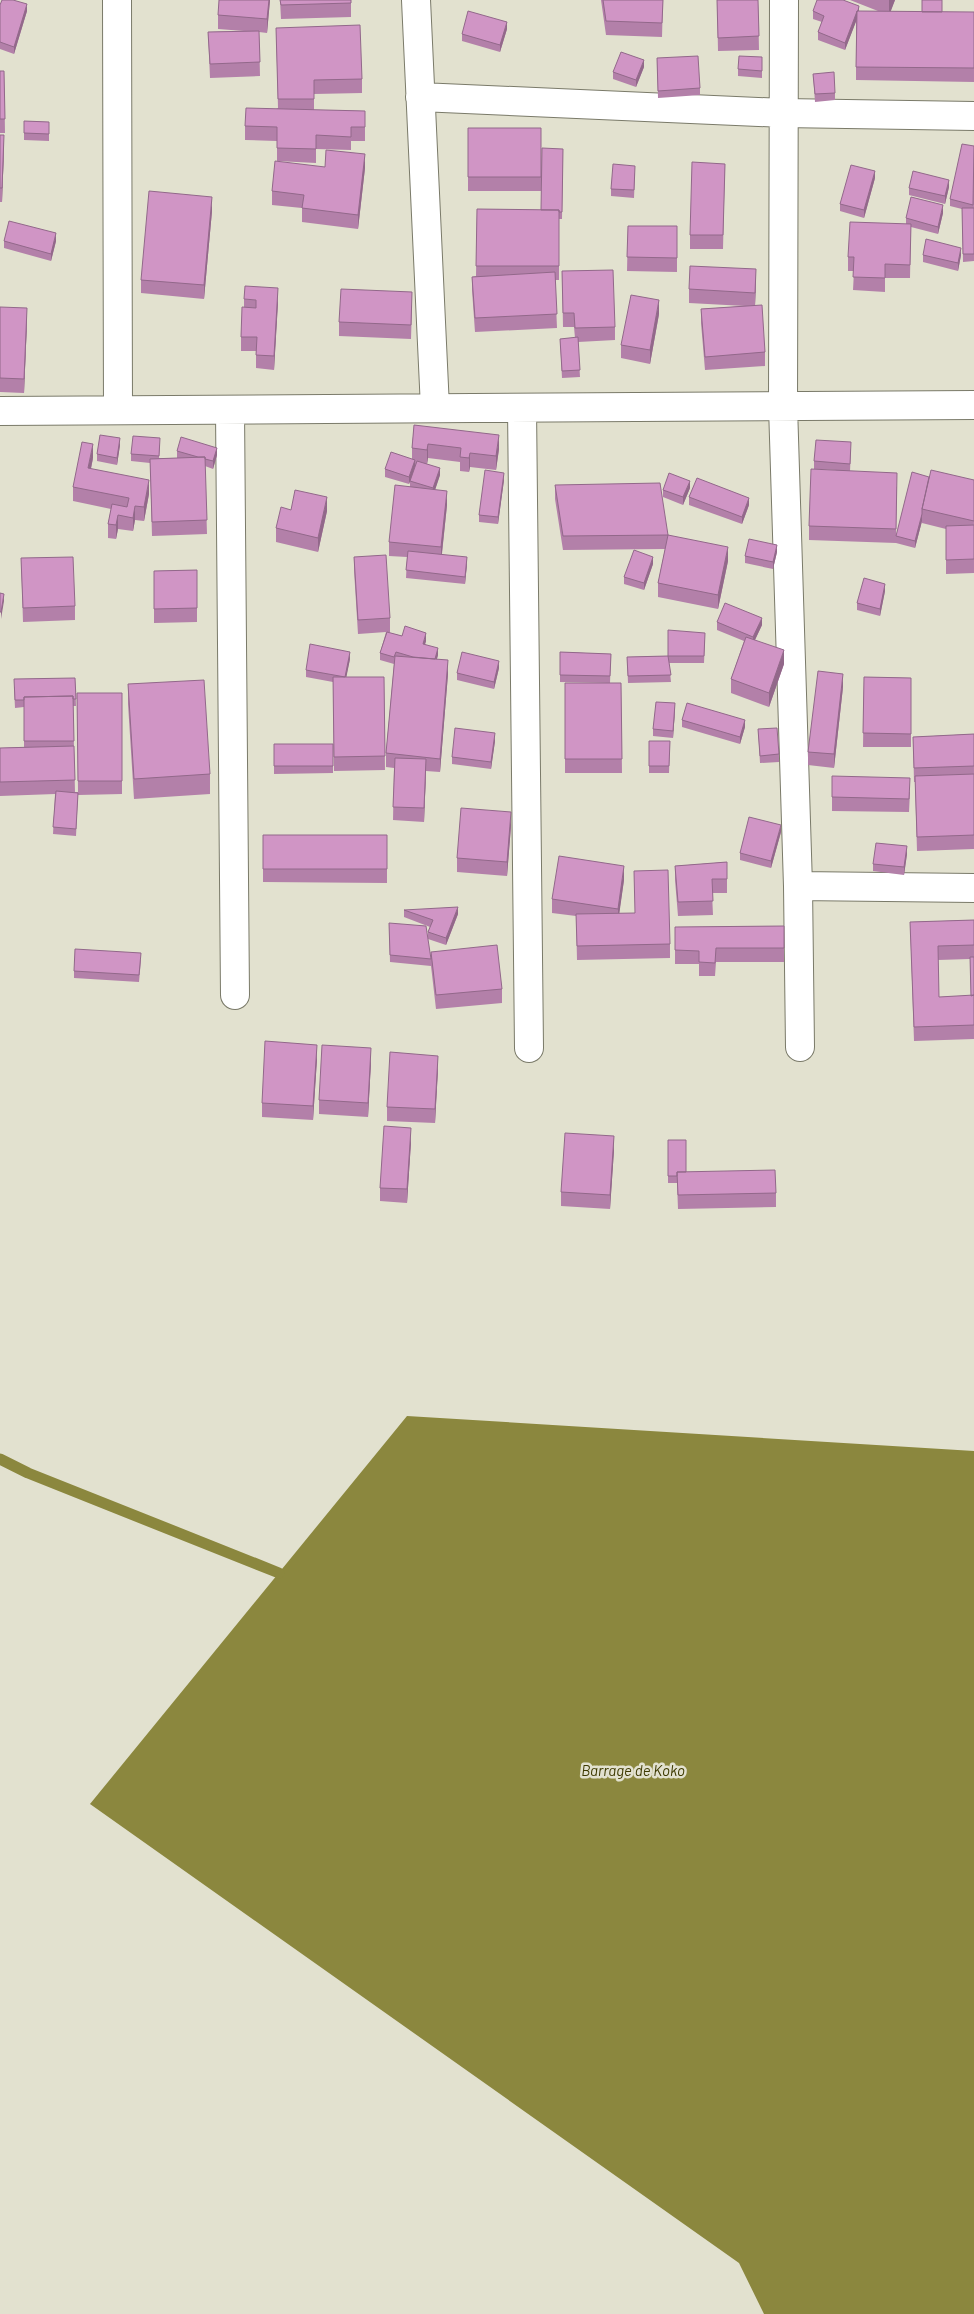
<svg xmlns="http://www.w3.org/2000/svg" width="974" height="2314" viewBox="0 0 974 2314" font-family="Barlow,sans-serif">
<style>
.water{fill:#8b873e}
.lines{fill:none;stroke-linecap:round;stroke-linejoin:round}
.stream{stroke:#8b873e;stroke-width:11}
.minor-casing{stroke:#7a7a69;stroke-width:30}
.minor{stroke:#fff;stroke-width:28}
.wall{fill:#b380a9;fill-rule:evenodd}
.shaded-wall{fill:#92688a}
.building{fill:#d095c5;stroke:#92688a}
.labels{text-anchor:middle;stroke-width:5;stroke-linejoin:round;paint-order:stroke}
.water-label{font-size:15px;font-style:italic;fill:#3e3a00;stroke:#e2e1cf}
</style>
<rect width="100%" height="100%" fill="#e2e1cf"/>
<path class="water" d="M407 1416 974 1451V2314H764L739 2263 90 1804Z"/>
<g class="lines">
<path class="stream" d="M0 1459 28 1473 279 1573"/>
<g class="minor-casing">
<path id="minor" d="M117 0 118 410
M416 0 435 408
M784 0 783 406 798 886 800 1047
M420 97 783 113 974 116
M522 408 529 1048
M230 410 235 995
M0 411 974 405
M798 886 974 888"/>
</g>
<use href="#minor" class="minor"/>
</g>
<path class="wall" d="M270 0 267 33 259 32 260 76 210 78 208 32 244 31 218 29V15Z
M280 0H351V17L281 19Z
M601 0H663L662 37 606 35Z
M717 0H758L759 50 718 51Z
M850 0H895L890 12H974V82L856 80V21L845 50 818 40V32L822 22 813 19V11H878Z
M0 5 27 11 14 54 0 49Z
M276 28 362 79V93L314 94V110L365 111V141H351V150L316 149V163L277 161V141L245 140V126L278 108Z
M507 29 500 52 462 41V34Z
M762 57V78L738 76V69Z
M657 58 700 88V95L658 98Z
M644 67 636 87 613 79V72Z
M0 71H4L5 133H0Z
M813 74 835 93V100L815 102Z
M24 121 49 122V141L24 140Z
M468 128H541V191H468Z
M0 135 4 149 2 202H0Z
M974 146V261L963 262 962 209 950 206V199Z
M563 149 562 219H559V280H555L557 328 475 332 472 290V277L476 276 477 209 541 210Z
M725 164 723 249H690V235Z
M325 167 365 168 358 229 302 222V208L272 205V191Z
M635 173 634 198 611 196V189Z
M875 178 864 218 840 211V204Z
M949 187 945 204 909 195V188Z
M212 211 204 299 141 293V280Z
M943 213 938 234 911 227 910 278H885V292L853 290 854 271H848V257L906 224V218Z
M628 226H677V272L627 271Z
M4 241H56L51 261 4 248Z
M923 255H961L958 271 923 262Z
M562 271 615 327V340L578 342 580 377 562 378 560 339 575 338 574 327H563Z
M756 282 755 305 765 352V366L705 370 701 323V309L745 306 689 303V289Z
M244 299 278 302 274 370 256 368V351H241V337L244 307Z
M412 306 411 339 339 336V322Z
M0 307 27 322 24 393 0 392Z
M659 314 650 364 621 358V345Z
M414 425 499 449 496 470 470 467 469 472 460 471V462L428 458 427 464 440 475 435 490 447 505 442 554 467 564 465 584 406 578 407 557 389 556V542L410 487V481L412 476 409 484 385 477V469L412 459V448Z
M120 445 117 465 97 461V454Z
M160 445 159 458H177V451L217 455 213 469 205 466 207 534 152 536 150 463 131 461V454Z
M851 449 850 471 897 487 896 535 929 477 974 480V573L946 574V529L922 523V521L915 548 896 543 809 540V526L836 470 814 469V461Z
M93 458 91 469 149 494 144 521 135 520 133 531 118 529 116 539 108 538V524L111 509 73 501V487Z
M504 480 498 524 479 522V515Z
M555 485 728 561 718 609 658 597V583L665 549 563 550 555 499Z
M690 488 683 505 663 497V490Z
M689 497 749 505 742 524 689 505Z
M291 510 327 511 318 552 276 542V528Z
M777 552 773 569 745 563V556Z
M354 557 390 618V632H387L402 636 426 641 425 644 438 655 437 659 448 674 440 772 426 771 424 822 393 820 394 768 386 767V753L394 664 380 660V653L386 632 358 634 354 570Z
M21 558 75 606V620L23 622Z
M653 564 644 590 624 584V577Z
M197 570V622L154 623V571Z
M885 591 880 616 857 610V603Z
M717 622 762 625 755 640 784 664 769 707 731 693V679L744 641 717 630Z
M705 640 704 663H669L671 682 628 683 627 657 668 656Z
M560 652 611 654 610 683 560 682Z
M350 659 346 677H384L385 770 334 771 333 682 306 677V670Z
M499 668 494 689 457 680V673Z
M864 677 911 678V747H863Z
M75 678 76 706H73L75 792H78L77 693H122V794L78 795 76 836 53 834 55 794 0 796V748L24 747V707L15 708 14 687Z
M565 683H621L622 773H565Z
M128 684 210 774V794L134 799 128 704Z
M843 687 834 768 808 765V752Z
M675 710 673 738 653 736V729Z
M682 720 745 727 740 744 682 727Z
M758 729 779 754V762L760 763Z
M974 734V849L917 851 915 782H914L913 737Z
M495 741 491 769 452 764V757Z
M649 741H670L669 773H649Z
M274 744H333V773L274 774Z
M910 792 909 812 832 811V797Z
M511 826 507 876 457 872V858Z
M781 832 771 868 740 860V853Z
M263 835H387V883L263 882Z
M907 854 904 875 873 871V864Z
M727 862V893H712L713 915 678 916 675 880V866Z
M624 880 619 913 670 944V958L577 960 576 916 552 913V899Z
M404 910 458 914 446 945 428 939V932L430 927 404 917Z
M974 920V1039L914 1041 910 922ZM970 959 971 996 939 997 938 960Z
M389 923 431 959V952L502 989V1003L436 1009 431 966 390 962Z
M784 926V962H716L715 976H699V964H675V927Z
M141 960 139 982 74 978V971Z
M317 1059 313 1120 262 1117V1103Z
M371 1062 368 1117 319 1114V1100Z
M438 1069 435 1123 387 1121V1107Z
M668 1140 686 1172 776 1193V1207L678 1209 677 1183H668Z
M411 1142 407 1203 380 1201V1188Z
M614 1150 610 1209 561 1206V1192Z"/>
<path class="shaded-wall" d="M269 0H270L267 33V19Z
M889 0H895L889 16Z
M27 4V11L14 54V47Z
M859 6V14L845 50V43Z
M507 22V29L500 52V45Z
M644 60V67L636 87V80Z
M4 135V149L2 202V188Z
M365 154V168L358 229V215Z
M875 171V178L864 218V210Z
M949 180V187L945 204V196Z
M212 197V211L204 299V285Z
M943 205V213L938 234V227Z
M56 233V241L51 261V254Z
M961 248V255L958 271V263Z
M756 269V282L755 306V293Z
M278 288V302L274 370V356Z
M659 300V314L650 364V350Z
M27 308V322L24 393V379Z
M499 435V449L496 470V456Z
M120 438V445L117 465V458Z
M93 444V458L88 482V468Z
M428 444V458L427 464V450Z
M217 448V455L213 469V461Z
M470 453V467L469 472V458Z
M415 460V467L409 484V477Z
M440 468V475L433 496V488Z
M504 473V480L498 524V517Z
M149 480V494L144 521V507Z
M690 481V488L683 505V497Z
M447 491V505L441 561V547Z
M327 497V511L318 552V538Z
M749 498V505L742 524V517Z
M135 506V520L133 531V518Z
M922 514V521L915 548V541Z
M118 515V529L116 539V525Z
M777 545V552L773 569V562Z
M728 547V561L718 609V595Z
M467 557V564L465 584V577Z
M653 557V564L644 590V583Z
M885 584V591L880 616V609Z
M4 594V601L1 619V612Z
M762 618V625L753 644V637Z
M426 633V641L423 651V644Z
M438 648V655L433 671V664Z
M784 650V664L769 707V693Z
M350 652V659L345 684V677Z
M448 660V674L440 772V759Z
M499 661V668L494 689V682Z
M843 674V687L834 768V754Z
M675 703V710L673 738V731Z
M745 720V727L740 744V737Z
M495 733V741L491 769V762Z
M426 759V773L424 822V808Z
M511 812V826L507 876V862Z
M781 825V832L771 868V861Z
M907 846V854L904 875V867Z
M624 866V880L618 923V909Z
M458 907V914L446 945V938Z
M317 1045V1059L313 1120V1106Z
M371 1048V1062L368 1117V1103Z
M438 1056V1069L435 1123V1109Z
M411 1128V1142L407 1203V1189Z
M614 1136V1150L610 1209V1195Z"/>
<path class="building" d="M2 0H13L27 4 14 47 0 42V5Z
M219 0H269L267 19 218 15Z
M280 0H351V3L281 5Z
M603 0H663L662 23 606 21Z
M717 0H758L759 36 718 38Z
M817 0H843L859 6 858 11H857L856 14 845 43 818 32 824 16 813 11Z
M922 0H942V12H922Z
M468 11 507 22 500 45 462 34Z
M857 11 974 12V68L856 67Z
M360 25 362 79 314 80V99H278L276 28Z
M259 31 260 62 210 64 208 32Z
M621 52 644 60 636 80 613 72Z
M698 56 700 88 658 91 657 58Z
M739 56 762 57V71L738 69Z
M0 71H4L5 119H0Z
M834 72 835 93 815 94 813 74Z
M246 108 365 111V127H351V137L316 135V149L277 148V127L245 126Z
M24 121 49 122V134L24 133Z
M468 128H541V177H468Z
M0 135H4L2 188H0Z
M962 144 974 146 973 205 950 199Z
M542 148 563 149 562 212H559V210H541Z
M326 150 365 154 358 215 302 208 304 195 272 191 275 161 325 167Z
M692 162 725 164 723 235H690Z
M613 164 635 166 634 190 611 189Z
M851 165 875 171 864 210 840 204Z
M913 171 949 180 945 196 909 188Z
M149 191 212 197 204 285 141 280Z
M911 197 943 205 938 227 906 218Z
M962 208H974V254H963Z
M477 209 559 210V266H476Z
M9 221 56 233 51 254 4 241Z
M850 222 911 224 910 265 885 264V278L853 277 854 257H848Z
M628 226H677V258L627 257Z
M926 239 961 248 958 263 923 255Z
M690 266 756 269 755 293 689 289Z
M613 270 615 327 575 328 574 313H563L562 271Z
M555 272 557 314 475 318 472 277Z
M245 286 278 288 274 356 256 355 257 337H241L242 307 256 308V300L244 299Z
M341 289 412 292 411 325 339 322Z
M631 295 659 300 650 350 621 345Z
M762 305 765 352 705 357 701 309Z
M0 307 27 308 24 379 0 378Z
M578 337 580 370 562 371 560 339Z
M414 425 499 435 496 456 470 453 469 458 460 457 461 448 428 444 427 450 412 448Z
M100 435 120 438 117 458 97 454Z
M133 436 160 438 159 456 131 454Z
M181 437 217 448 213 461 205 459V457H198L177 451Z
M816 440 851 442 850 464 814 461Z
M82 442 93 444 88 468 149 480 144 507 135 506 133 518 118 515 116 525 108 524 112 504 127 507 129 498 73 487Z
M391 452 415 460 409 477 385 469Z
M205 457 207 520 152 522 150 459Z
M417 461 440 468 433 488 410 481Z
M811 469 897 473 896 529 809 526Z
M485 470 504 473 498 517 479 515Z
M931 470 974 480V521L922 509Z
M912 472 929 477 922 509V514L915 541 896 536Z
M669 473 690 481 683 497 663 490Z
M697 478 749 498 742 517 689 497Z
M660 483 668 535 728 547 718 595 658 583 668 535 563 536 555 485Z
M395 485 447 491 441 547 389 542Z
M295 490 327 497 318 538 276 528 281 507 291 510Z
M974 525V559L946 560V526Z
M749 539 777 545 773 562 745 556Z
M634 550 653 557 644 583 624 577Z
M408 551 467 557 465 577 406 570Z
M386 555 390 618 358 620 354 557Z
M73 557 75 606 23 608 21 558Z
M197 570V608L154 609V571Z
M864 578 885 584 880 609 857 603Z
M0 593 4 594 1 612H0Z
M725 603 762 618 753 637 717 622Z
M405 626 426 633 423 644 438 648 435 659 413 657 396 652 394 657 380 653 387 632 402 636Z
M668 630 705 633 704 656H668Z
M746 637 784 650 769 693 731 679Z
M310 644 350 652 345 677 306 670Z
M462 652 499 661 494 682 457 673Z
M560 652 611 654 610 676 560 675Z
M395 656 448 660 440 759 386 753Z
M668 656 671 675 628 676 627 657Z
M818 671 843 674 834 754 808 752Z
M333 677H384L385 756 334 757Z
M864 677 911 678V734L863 733Z
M75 678 76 699H73V696L24 697V700H15L14 679Z
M204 680 210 774 134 779 128 684Z
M565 683H621L622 759H565Z
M77 693H122V781H78Z
M73 696 74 741H24V697Z
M656 702 675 703 673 731 653 729Z
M687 703 745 720 740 737 682 720Z
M455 728 495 733 491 762 452 757Z
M777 728 779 754 760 756 758 729Z
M974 734V766L914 768 913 737Z
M649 741H670L669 766H649Z
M274 744H333V766H274Z
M74 746 75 780 0 782V748Z
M395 758 426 759 424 808 393 807Z
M974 774V835L917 837 915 776Z
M832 776 910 778 909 799 832 797Z
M56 791 78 793 76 829 53 827Z
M461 808 511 812 507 862 457 858Z
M749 817 781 825 771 861 740 853Z
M263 835H387V869H263Z
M876 843 907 846 904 867 873 864Z
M559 856 624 866 618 909 552 899Z
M727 862V879H712L713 901 678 902 675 866Z
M668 870 670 944 577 946 576 914 635 913 634 871Z
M458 907 446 938 428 932 433 920 404 910Z
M974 920V945L938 946 939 997 974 995V1025L914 1027 910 922Z
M389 923 426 926 431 959 390 955Z
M784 926V948H716L715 963 699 962V951L675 950V927Z
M497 945 502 989 436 995 431 952Z
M75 949 141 953 139 975 74 971Z
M970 957H974V995L971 996Z
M265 1041 317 1045 313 1106 262 1103Z
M322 1045 371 1048 368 1103 319 1100Z
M390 1052 438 1056 435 1109 387 1107Z
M384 1126 411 1128 407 1189 380 1188Z
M565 1133 614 1136 610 1195 561 1192Z
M668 1140H686V1172H677V1176H668Z
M775 1170 776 1193 678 1195 677 1172Z"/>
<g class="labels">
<g class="water-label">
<text x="633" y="1776">Barrage de Koko</text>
</g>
</g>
</svg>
